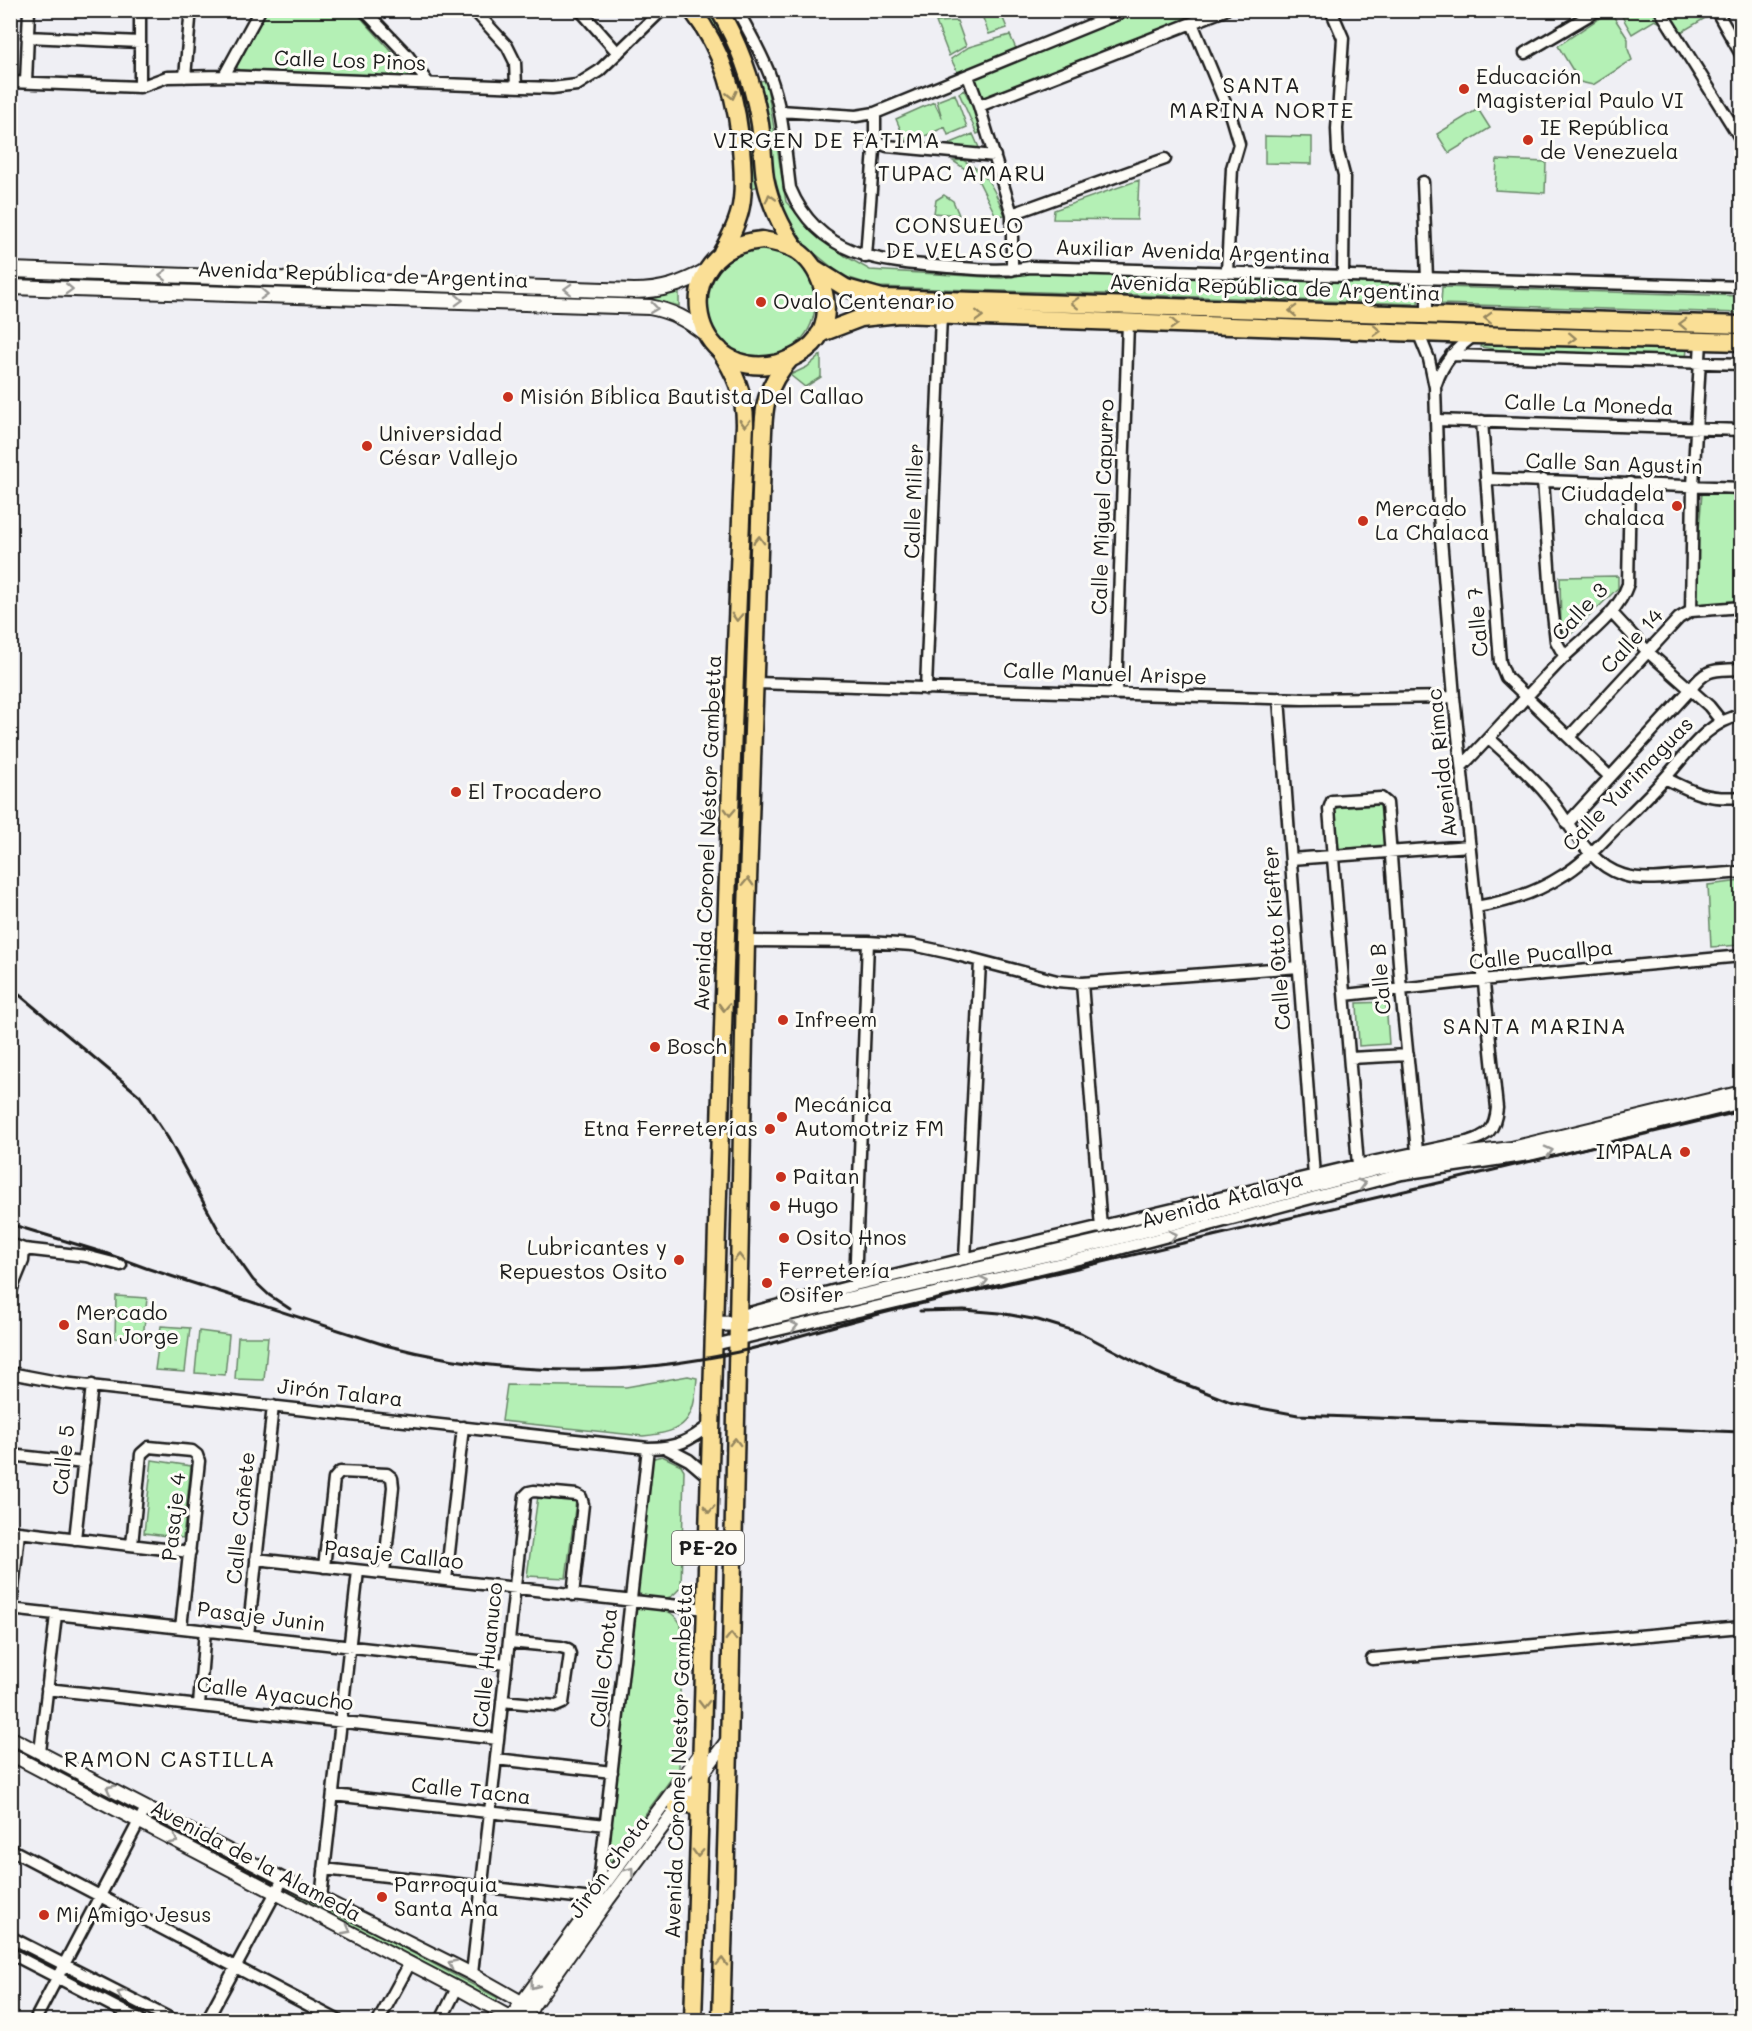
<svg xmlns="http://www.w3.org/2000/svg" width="1752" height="2031" viewBox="0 0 1752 2031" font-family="Mali,sans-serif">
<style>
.green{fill:#b4f0b5;stroke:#688668;stroke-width:1.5}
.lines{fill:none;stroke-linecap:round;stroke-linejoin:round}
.minor-casing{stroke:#1c1c1c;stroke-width:15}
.tertiary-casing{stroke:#1c1c1c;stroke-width:16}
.secondary-casing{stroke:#1c1c1c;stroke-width:18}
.primary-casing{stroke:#1c1c1c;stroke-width:21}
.minor{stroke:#fdfcf7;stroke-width:10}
.tertiary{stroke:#fdfcf7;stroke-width:12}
.secondary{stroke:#fdfcf7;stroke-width:14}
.primary{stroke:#fadf96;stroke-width:16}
.rail{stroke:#1c1c1c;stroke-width:3}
.oneway{stroke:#96875f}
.oneway2{stroke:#989794}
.poi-dot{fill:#c8321e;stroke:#fdfcf7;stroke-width:2}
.labels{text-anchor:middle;stroke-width:6;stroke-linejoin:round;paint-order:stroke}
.shield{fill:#fdfcf7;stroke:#605f5e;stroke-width:1.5}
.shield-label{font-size:20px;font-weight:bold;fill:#1c1c1c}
.street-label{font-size:21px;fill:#1c1c1c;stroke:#fdfcf7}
.poi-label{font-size:21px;fill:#1c1c1c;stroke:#fdfcf7;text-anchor:start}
.neighbourhood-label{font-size:22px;letter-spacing:1.5px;fill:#1c1c1c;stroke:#fdfcf7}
</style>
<rect width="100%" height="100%" fill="#efeff4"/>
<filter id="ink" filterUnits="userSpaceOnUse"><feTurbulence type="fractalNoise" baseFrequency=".0167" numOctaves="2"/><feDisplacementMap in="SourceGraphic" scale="12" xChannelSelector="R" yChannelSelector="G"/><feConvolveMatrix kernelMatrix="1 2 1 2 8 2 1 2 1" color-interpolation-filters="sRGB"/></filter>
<g filter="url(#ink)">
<path class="green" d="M354 10 412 74 411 78 238 70 237 66 261 16 266 11Z
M984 10 1000 11 1007 28 989 34 981 13Z
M1713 10 1714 13 1678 34 1664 11Z
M695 11H708L710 13 739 70 759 186 752 188 731 75Z
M1142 11H1208L986 98C979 94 973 84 976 76Z
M1610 11 1628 39V49L1632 60 1593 85 1580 82 1558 46Z
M1619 11H1658L1667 26 1655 20 1632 34Z
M957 21 966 46 949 56 936 22Z
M1010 35 1017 51 959 75 951 59 969 47Z
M766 80 786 202 814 231 845 256 870 270 1002 278 1020 275 1031 271 1419 282 1418 304 878 287 843 276 803 244 776 206 754 82Z
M964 90 973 107 982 132 977 134 959 93Z
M955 94 967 127 948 135 945 127 907 144 896 119 934 102 942 118 937 101Z
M1478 109 1490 128 1449 153 1437 134Z
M973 134 980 150 936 149Z
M1265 136 1312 137V164L1265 163Z
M963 160C990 175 993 188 1005 215L996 216 976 176 953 161Z
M1497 160 1546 162 1545 193 1495 190Z
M1139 180 1137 220 1053 219 1054 210Z
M944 195 953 201 959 215 934 213 936 200Z
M705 303a55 55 0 1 1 110 0a55 55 0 1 1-110 0Z
M1442 287 1741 296V313L1441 304Z
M679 291V306L664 302 618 298 619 294H669Z
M1481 344 1687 348 1686 360 1528 354 1480 347Z
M821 355V377L805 387 790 375 807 367Z
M1702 493 1741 494V601L1693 606Z
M1618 576V588L1569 636 1561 629 1560 577Z
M1380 805 1384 845 1336 849 1333 808Z
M1741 881V945L1711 947 1708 885Z
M1386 1002 1389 1044 1359 1046 1357 1003Z
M116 1296 147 1298 143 1339 115 1338Z
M161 1326 190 1328 185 1372 155 1370Z
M199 1331 229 1335 225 1375 195 1373Z
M238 1337H268L264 1380 235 1379Z
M688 1376 697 1378C694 1420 687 1432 643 1436L502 1421 507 1385 626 1387Z
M662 1456 681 1465 684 1470 681 1587C678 1590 674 1595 670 1597 662 1601 642 1597 636 1591L650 1463 654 1458Z
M152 1460 191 1466 183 1538 144 1533Z
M538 1496 576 1501 566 1578 527 1576Z
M641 1607C659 1609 670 1607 681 1624L679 1768 608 1865 632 1612 635 1608Z
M10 1744 129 1806 125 1813 11 1753Z
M154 1819 269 1878 265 1885 149 1826Z
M292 1889 498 1998 495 2002 286 1897Z"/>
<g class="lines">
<g class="minor-casing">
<path id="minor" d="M364 10 408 56 428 83
M474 10 507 46 515 62 516 86
M580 10 618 53
M737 10C749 31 760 51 769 73 783 109 785 150 790 188 819 258 883 262 948 267 976 269 1002 272 1030 267L1742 287
M1331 10 1343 38 1337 129 1338 152 1344 175 1343 275
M1660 10 1742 141
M1716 10 1742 56
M1192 23 1231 117 1239 144 1232 168 1227 272
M27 37 140 42
M1525 53 1598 10
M224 76 260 10
M968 76 979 106 1012 214V270
M185 77 190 19 193 10
M10 82 140 87 167 77 224 76 552 88 577 85 599 71 662 10
M26 82 29 10
M140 87V10
M979 106 1225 10
M780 111 856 116 875 113 1127 10
M875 136 879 143 887 146 995 156
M1423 182 1427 278V316
M1012 214 1165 159
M866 257 875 136V113
M1451 355 1742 364
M1436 384C1443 362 1456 348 1475 335
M1436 420 1742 430
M1482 421 1500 662 1506 677 1609 776
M1486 479 1742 488
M1543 480 1551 596 1556 641 1565 657
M1691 611 1693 486 1701 341
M1611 612 1648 652 1709 706 1721 721
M754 683 1303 699 1454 697
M926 689 941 315
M1116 694 1128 322
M1279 698 1314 1176
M1569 737 1679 618 1691 611 1742 607
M1489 738C1509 757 1531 775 1548 796 1570 822 1587 864 1623 875 1643 881 1662 878 1682 876 1702 875 1722 874 1742 872
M1462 766C1497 730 1529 693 1564 657 1586 636 1618 614 1628 584L1630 483
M1665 778C1694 793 1708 800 1742 797
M1567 824 1691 689C1708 666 1715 671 1742 669
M1291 859 1470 846
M1476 907C1507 902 1536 893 1562 876 1583 864 1600 844 1617 827 1633 811 1650 795 1665 778 1688 753 1707 721 1742 715
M746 941 868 942 913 945 950 953 1057 981 1082 983 1299 967
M1082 983 1101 1228
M1345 995 1501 978 1742 956
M1350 1058 1408 1055
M1358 1165 1329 809 1332 801 1381 798 1387 803 1401 990 1417 1151
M10 1244 24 1249 86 1256 121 1265
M965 1259 980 962
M855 1285 868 942
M10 1293 23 1261 24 1249
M738 1316 855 1285 1358 1165 1467 1142C1488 1136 1495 1130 1497 1108L1454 697 1439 514 1435 387 1429 359 1418 332
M714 1345 1104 1253 1402 1174 1536 1154 1742 1103
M10 1373 63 1383 648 1448C677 1448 690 1441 712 1423
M666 1448 689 1460 710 1478
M10 1455 84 1463
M10 1531 190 1552
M75 1539 92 1385
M132 1545 141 1454 149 1447 192 1451 197 1455 199 1461 181 1628
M256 1559 706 1609
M324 1567 334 1479 340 1472 387 1474 392 1478 393 1487 384 1573
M446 1580 463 1427
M10 1609 506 1664
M11 1609 19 1532
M248 1635 273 1406
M1372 1659 1742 1627
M47 1689 498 1739
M502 1701 556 1706 563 1703 570 1654 568 1649 561 1647 509 1642
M199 1705 205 1630
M40 1752 56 1615
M496 1759 612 1772
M333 1795 606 1825
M10 1849 337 2020
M324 1869 602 1900
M598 1892 648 1448
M321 1898 358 1571
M10 1937 173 2020
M10 1953 140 2020
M472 1974 525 1496 529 1492 534 1491 577 1495 581 1497 583 1504 573 1595
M35 2020 146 1808
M207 2020 283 1879
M379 2020 410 1963
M441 2020 457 1988"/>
</g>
<g class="tertiary-casing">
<path id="tertiary" d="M10 1737 283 1879 472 1974 532 2008
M10 1754 457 1988 515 2020
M509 2020 597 1899 598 1893 702 1751
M523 2020 608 1900 729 1738"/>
</g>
<g class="secondary-casing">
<path id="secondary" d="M10 270 634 291C662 291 682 284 706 271
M10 287 649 307C672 311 688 320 707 335
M715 1324 746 1323 1103 1241 1380 1167 1419 1160 1512 1149 1742 1093"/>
</g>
<g class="primary-casing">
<path id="primary" d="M692 10C726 54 739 106 742 160 743 175 744 191 741 206 738 223 730 238 722 252
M719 10C739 44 752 80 759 118 763 138 762 158 765 178 770 204 781 227 796 249
M762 240C774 242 785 244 796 250 821 266 833 305 821 332 813 350 787 363 768 365 687 374 667 249 762 240Z
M814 268 846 288 882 298 1742 325
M819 334 861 318 899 314 1475 335 1742 342
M677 1807C687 1801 697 1803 700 1816
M693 2020C711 1488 722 956 745 424 745 395 735 373 719 349
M721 2020 729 1749 746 941 762 462C764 419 759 392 791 358"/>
</g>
<use href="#minor" class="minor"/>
<use href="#tertiary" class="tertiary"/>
<use href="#secondary" class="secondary"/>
<use href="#primary" class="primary"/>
<path class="rail" d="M10 987 140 1096 168 1138 223 1238 253 1280 269 1295 290 1309
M10 1224 105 1253 146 1268 385 1345C502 1376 620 1378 738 1352 785 1341 832 1326 879 1314 949 1296 1020 1281 1090 1265 1307 1214 1525 1163 1742 1111
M920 1311 964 1310 1000 1313 1038 1320 1081 1333 1157 1373 1233 1403 1298 1415 1742 1432"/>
</g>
<defs><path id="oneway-chevron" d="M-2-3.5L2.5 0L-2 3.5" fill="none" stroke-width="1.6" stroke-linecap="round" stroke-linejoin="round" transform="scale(1.5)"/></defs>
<g class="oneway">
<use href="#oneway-chevron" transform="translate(732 95) rotate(77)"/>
<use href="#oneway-chevron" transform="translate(770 198) rotate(-106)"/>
<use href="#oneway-chevron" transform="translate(1075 303) rotate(-178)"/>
<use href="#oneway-chevron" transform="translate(1293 311) rotate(-178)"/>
<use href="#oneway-chevron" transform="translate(979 316) rotate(2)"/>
<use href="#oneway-chevron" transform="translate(1488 318) rotate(-178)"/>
<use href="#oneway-chevron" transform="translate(1174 324) rotate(2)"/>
<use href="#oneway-chevron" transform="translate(1683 324) rotate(-178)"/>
<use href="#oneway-chevron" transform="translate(1377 331) rotate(2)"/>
<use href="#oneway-chevron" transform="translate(1572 338) rotate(2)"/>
<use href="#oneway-chevron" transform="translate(745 423) rotate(91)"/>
<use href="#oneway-chevron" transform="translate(759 540) rotate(-88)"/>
<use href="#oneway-chevron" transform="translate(737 617) rotate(92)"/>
<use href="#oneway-chevron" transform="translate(730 812) rotate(92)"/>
<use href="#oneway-chevron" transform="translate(748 882) rotate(-88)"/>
<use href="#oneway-chevron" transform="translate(724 1007) rotate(92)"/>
<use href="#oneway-chevron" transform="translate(739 1258) rotate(-89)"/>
<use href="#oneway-chevron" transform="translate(735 1442) rotate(-89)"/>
<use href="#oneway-chevron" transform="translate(709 1509) rotate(92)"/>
<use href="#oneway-chevron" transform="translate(731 1637) rotate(-89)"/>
<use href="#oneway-chevron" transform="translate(704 1704) rotate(91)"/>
<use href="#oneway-chevron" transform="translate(698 1853) rotate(92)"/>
<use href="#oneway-chevron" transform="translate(722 1962) rotate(-88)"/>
</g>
<g class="oneway2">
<use href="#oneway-chevron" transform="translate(163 275) rotate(-178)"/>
<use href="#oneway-chevron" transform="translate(69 289) rotate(2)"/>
<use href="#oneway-chevron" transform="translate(568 289) rotate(-178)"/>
<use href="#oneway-chevron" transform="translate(264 294) rotate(2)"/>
<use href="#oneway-chevron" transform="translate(459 300) rotate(2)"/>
<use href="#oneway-chevron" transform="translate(654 308) rotate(8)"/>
<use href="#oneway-chevron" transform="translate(1549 1151) rotate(-14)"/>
<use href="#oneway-chevron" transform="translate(1362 1184) rotate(-15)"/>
<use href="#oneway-chevron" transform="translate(1173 1235) rotate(-15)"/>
<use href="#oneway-chevron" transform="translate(984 1281) rotate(-13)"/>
<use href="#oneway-chevron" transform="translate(794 1326) rotate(-13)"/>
<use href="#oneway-chevron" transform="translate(110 1789) rotate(-152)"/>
<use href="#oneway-chevron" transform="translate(174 1840) rotate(28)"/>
<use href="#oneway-chevron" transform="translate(630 1871) rotate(-54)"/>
<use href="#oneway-chevron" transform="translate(347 1930) rotate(28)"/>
<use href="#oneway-chevron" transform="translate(452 1964) rotate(-153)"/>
<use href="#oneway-chevron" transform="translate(534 1985) rotate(127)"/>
<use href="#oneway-chevron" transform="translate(121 1994) rotate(-153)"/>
</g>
</g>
<g class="poi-dot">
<circle cx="1464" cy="89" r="6"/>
<circle cx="1528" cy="140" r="6"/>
<circle cx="761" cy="302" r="6"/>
<circle cx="508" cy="397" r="6"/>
<circle cx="367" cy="446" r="6"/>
<circle cx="1677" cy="506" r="6"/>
<circle cx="1363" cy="521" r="6"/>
<circle cx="456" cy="792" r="6"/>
<circle cx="783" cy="1020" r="6"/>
<circle cx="655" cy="1047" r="6"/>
<circle cx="782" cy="1117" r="6"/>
<circle cx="770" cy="1129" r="6"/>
<circle cx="1685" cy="1152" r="6"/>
<circle cx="781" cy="1177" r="6"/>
<circle cx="775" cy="1206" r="6"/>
<circle cx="784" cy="1238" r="6"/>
<circle cx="679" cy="1260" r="6"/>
<circle cx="767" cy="1283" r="6"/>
<circle cx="64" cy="1325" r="6"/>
<circle cx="382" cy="1897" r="6"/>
<circle cx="44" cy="1915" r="6"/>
</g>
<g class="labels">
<rect class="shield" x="672" y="1531" width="72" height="34" rx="4.5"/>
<g class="shield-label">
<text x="708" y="1555">PE-20</text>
</g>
<g class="street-label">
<text transform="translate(350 61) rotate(2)" y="7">Calle Los Pinos</text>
<text transform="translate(1193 252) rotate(2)" y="7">Auxiliar Avenida Argentina</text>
<text transform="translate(363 275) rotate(2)" y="7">Avenida República de Argentina</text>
<text transform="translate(1275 288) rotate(2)" y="7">Avenida República de Argentina</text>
<text transform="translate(1589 405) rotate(2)" y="7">Calle La Moneda</text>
<text transform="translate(1614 464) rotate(2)" y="7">Calle San Agustin</text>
<text transform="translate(914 501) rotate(-88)" y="7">Calle Miller</text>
<text transform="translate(1103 507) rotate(-88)" y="7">Calle Miguel Capurro</text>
<text transform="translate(1580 612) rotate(-47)" y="7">Calle 3</text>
<text transform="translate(1478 622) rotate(-95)" y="7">Calle 7</text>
<text transform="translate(1632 641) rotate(-47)" y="7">Calle 14</text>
<text transform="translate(1105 674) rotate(2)" y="7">Calle Manuel Arispe</text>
<text transform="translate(1442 763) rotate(-96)" y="7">Avenida Rímac</text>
<text transform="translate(1628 784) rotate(-46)" y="7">Calle Yurimaguas</text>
<text transform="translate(708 833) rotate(-88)" y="7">Avenida Coronel Néstor Gambetta</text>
<text transform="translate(1277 938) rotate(-94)" y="7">Calle Otto Kieffer</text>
<text transform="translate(1541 955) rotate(-6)" y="7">Calle Pucallpa</text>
<text transform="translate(1381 979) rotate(-95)" y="7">Calle B</text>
<text transform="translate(1222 1200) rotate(-15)" y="7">Avenida Atalaya</text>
<text transform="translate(340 1393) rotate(6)" y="7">Jirón Talara</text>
<text transform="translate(64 1460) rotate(-84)" y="7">Calle 5</text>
<text transform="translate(174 1517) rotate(-84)" y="7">Pasaje 4</text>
<text transform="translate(241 1518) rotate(-84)" y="7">Calle Cañete</text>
<text transform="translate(394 1555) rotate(6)" y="7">Pasaje Callao</text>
<text transform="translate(261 1617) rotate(7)" y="7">Pasaje Junin</text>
<text transform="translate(488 1655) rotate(-84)" y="7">Calle Huanuco</text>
<text transform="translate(604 1668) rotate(-84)" y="7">Calle Chota</text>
<text transform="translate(275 1694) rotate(7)" y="7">Calle Ayacucho</text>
<text transform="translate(679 1761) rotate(-88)" y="7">Avenida Coronel Nestor Gambetta</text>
<text transform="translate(471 1791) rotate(6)" y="7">Calle Tacna</text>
<text transform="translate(256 1861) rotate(28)" y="7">Avenida de la Alameda</text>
<text transform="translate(609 1867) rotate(-54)" y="7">Jirón Chota</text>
</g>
<g class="poi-label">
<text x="1476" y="84">Educación<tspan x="1476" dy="24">Magisterial Paulo VI</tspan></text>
<text x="1540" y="135">IE República<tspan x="1540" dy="24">de Venezuela</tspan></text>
<text x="773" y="309">Ovalo Centenario</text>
<text x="520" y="404">Misión Bíblica Bautista Del Callao</text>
<text x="379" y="441">Universidad<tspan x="379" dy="24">César Vallejo</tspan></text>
<text x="1665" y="501" text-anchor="end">Ciudadela<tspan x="1665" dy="24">chalaca</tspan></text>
<text x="1375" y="516">Mercado<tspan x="1375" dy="24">La Chalaca</tspan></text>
<text x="468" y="799">El Trocadero</text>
<text x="795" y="1027">Infreem</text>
<text x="667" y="1054">Bosch</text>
<text x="794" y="1112">Mecánica<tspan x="794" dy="24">Automotriz FM</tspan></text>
<text x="758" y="1136" text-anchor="end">Etna Ferreterías</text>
<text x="1673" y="1159" text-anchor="end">IMPALA</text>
<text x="793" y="1184">Paitan</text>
<text x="787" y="1213">Hugo</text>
<text x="796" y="1245">Osito Hnos</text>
<text x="667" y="1255" text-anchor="end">Lubricantes y<tspan x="667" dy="24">Repuestos Osito</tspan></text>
<text x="779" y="1278">Ferretería<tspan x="779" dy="24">Osifer</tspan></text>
<text x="76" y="1320">Mercado<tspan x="76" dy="24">San Jorge</tspan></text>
<text x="394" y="1892">Parroquia<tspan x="394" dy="24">Santa Ana</tspan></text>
<text x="56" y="1922">Mi Amigo Jesus</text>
</g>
<g class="neighbourhood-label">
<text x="1262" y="93">SANTA<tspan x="1262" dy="25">MARINA NORTE</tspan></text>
<text x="827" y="148">VIRGEN DE FATIMA</text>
<text x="962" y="181">TUPAC AMARU</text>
<text x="960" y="233">CONSUELO<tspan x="960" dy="25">DE VELASCO</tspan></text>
<text x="1535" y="1034">SANTA MARINA</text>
<text x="170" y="1767">RAMON CASTILLA</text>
</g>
</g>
<rect width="1752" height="2031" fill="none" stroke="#fdfcf7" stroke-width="36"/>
<rect x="18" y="18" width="1716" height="1995" fill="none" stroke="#1c1c1c" stroke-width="2" filter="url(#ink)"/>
</svg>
